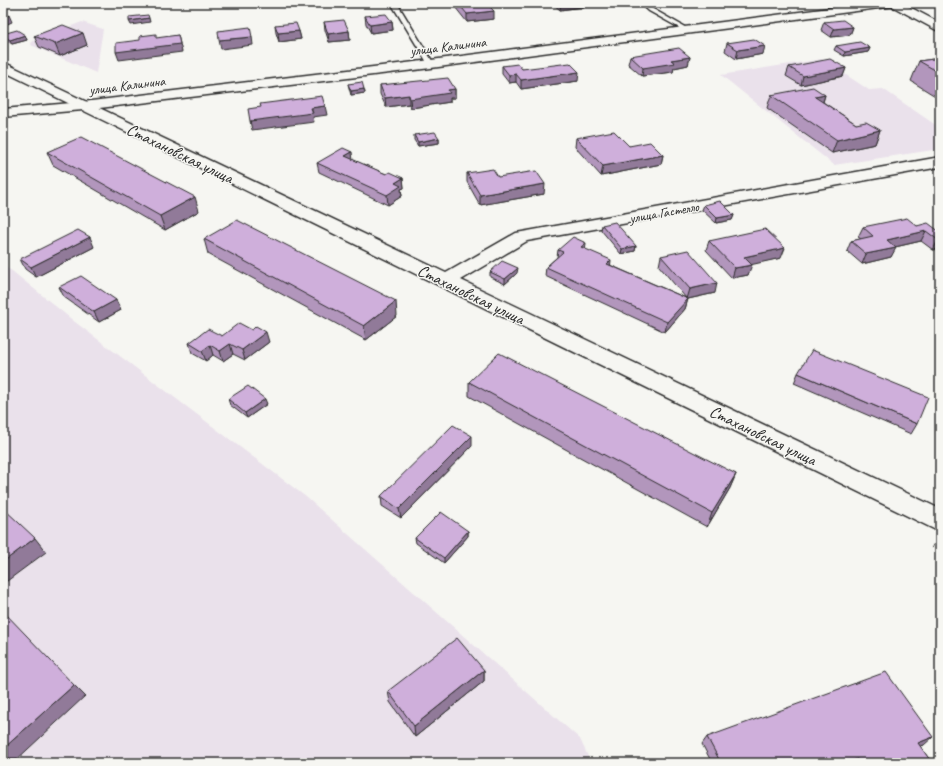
<svg xmlns="http://www.w3.org/2000/svg" width="943" height="766" viewBox="0 0 943 766" font-family="Caveat,sans-serif">
<style>
.built{fill:#eae1eb}
.lines{fill:none;stroke-linecap:round;stroke-linejoin:round}
.service-casing{stroke:#2b2b2b;stroke-width:3}
.minor-casing{stroke:#2b2b2b;stroke-width:3}
.tertiary-casing{stroke:#2b2b2b;stroke-width:3}
.secondary-casing{stroke:#2b2b2b;stroke-width:3}
.path{stroke:#2b2b2b;stroke-width:3.5;stroke-dasharray:1.5 4;stroke-linecap:butt}
.service{fill:#f6f6f2;fill-rule:evenodd}
.minor{fill:#f6f6f2;fill-rule:evenodd}
.tertiary{fill:#f6f6f2;fill-rule:evenodd}
.secondary{fill:#f6f6f2;fill-rule:evenodd}
.wall{fill:#b296bc;stroke:#2b2b2b}
.shaded-wall{fill:#917a99;stroke:#2b2b2b}
.building{fill:#cfafdb;stroke:#2b2b2b}
.labels{text-anchor:middle;stroke-width:3;stroke-linejoin:round;paint-order:stroke}
.far-street-label{font-size:14px;fill:#2b2b2b;stroke:#f6f6f2}
.street-label{font-size:17px;fill:#2b2b2b;stroke:#f6f6f2}
</style>
<rect width="100%" height="100%" fill="#f6f6f2"/>
<filter id="ink" filterUnits="userSpaceOnUse"><feTurbulence type="fractalNoise" baseFrequency=".025" numOctaves="2"/><feDisplacementMap in="SourceGraphic" scale="8" xChannelSelector="R" yChannelSelector="G"/><feConvolveMatrix kernelMatrix="1 2 1 2 8 2 1 2 1" color-interpolation-filters="sRGB"/></filter>
<g filter="url(#ink)">
<path class="built" d="M82 22 103 29 96 73 31 45 32 41Z
M822 59 869 90 883 89 940 128V149L834 165 721 75Z
M3 266 12 271 75 322 306 497 580 739 591 763H3Z"/>
<g class="lines">
<g class="service-casing">
<path id="service" d="M391 3H397L434 64 433 65 428 64Z
M640 3H646L653 9 690 30 685 31 649 11Z"/>
</g>
<g class="minor-casing">
<path id="minor" d="M888 3H902L940 23V32L890 5Z
M3 62 446 273 516 233 522 232 940 157V167L527 241 461 280 940 509V532L3 71Z"/>
</g>
<g class="tertiary-casing">
<path id="tertiary" d="M868 3H900L894 6 431 68 83 110 3 117V109L83 102 431 60Z"/>
</g>
<g class="secondary-casing">
<path id="secondary" d="M888 3H902L896 6 890 5Z"/>
</g>
<path class="path" d="M932 546 940 550"/>
<use href="#service" class="service"/>
<use href="#minor" class="minor"/>
<use href="#tertiary" class="tertiary"/>
<use href="#secondary" class="secondary"/>
</g>
<path class="wall" d="M455 3H486L494 19 467 22 455 7Z
M552 3H590V6L560 10Z
M606 3H625V4L611 6Z
M365 16 392 22 393 30 371 33 366 24Z
M324 22 349 31 350 40 329 42 325 30Z
M824 22 853 27 850 35 831 37 821 30Z
M275 25 299 31 301 39 279 42 276 33Z
M3 34 25 35 27 40 12 44 4 39Z
M34 36 87 45 60 56 39 47Z
M727 43 763 54 736 59 725 51Z
M836 46 870 48 868 52 844 56 834 50Z
M630 56 690 57 688 65 674 68 673 72 642 76 628 64Z
M940 58V99L911 81 919 61Z
M502 66 522 69 578 81 521 89 516 82 509 83 502 74Z
M789 67 846 68 843 76 801 85 786 76Z
M348 84 364 89 365 93 351 95 349 88Z
M380 85 455 89V98H450V102L411 108 409 104 386 107 380 94Z
M771 95H825L823 102 856 124 880 130 875 144 832 153 767 108Z
M414 135 439 138V143L418 146 414 140Z
M576 138 629 146 663 155 661 164 601 176 575 147Z
M47 152 199 211 165 230 53 165Z
M353 160 386 174 403 178 404 188 401 189 402 196 388 205 319 172 317 163Z
M467 173 498 177 544 194 480 205 467 182Z
M704 205 734 215 732 220 716 223 702 210Z
M602 225 636 246 635 251 621 254 601 230Z
M917 226 940 232V249L933 250 921 241 895 247 891 257 862 264 847 251 851 241 861 239 858 237 863 227Z
M204 239 397 316 366 340 208 254Z
M709 241 781 258 751 264 748 275 732 278 706 250Z
M94 247 36 277 25 269 20 259Z
M585 249 610 265 686 298 659 266 661 256 715 293 688 299 685 309 665 332 545 276 546 267 557 257 558 250Z
M490 272 517 273 505 284 490 277Z
M59 287 121 310 99 322 64 297Z
M222 336 269 342 245 360 233 354 223 361 213 355 206 361 192 353 189 343Z
M798 373 917 424 911 434 794 383Z
M469 382 736 474 730 488 707 527 469 396Z
M228 399 267 404 247 418 230 405Z
M472 446 401 518 382 506 381 496Z
M468 531V536L444 563 416 543 415 538Z
M484 670V681L415 737 390 702 388 691Z
M707 737 924 745 920 746 932 763H712L702 744Z"/>
<path class="shaded-wall" d="M561 3H590V6L560 10Z
M611 3H625V4L611 6Z
M494 11V19L467 22V14Z
M9 15 12 22 3 26V16Z
M149 18 150 22 131 25 129 21Z
M392 22 393 30 371 33 370 25Z
M853 27 850 35 831 37 834 29Z
M299 31 301 39 279 42 278 33Z
M349 31 350 40 329 42 328 34Z
M83 33 87 45 60 56 55 44Z
M25 35 27 40 12 44 10 40Z
M178 35 182 52 119 60 116 52Z
M252 37 253 45 221 49 219 40Z
M765 46 763 54 736 59 738 50Z
M870 48 868 52 844 56 845 52Z
M690 57 688 65 674 68 673 72 642 76 643 68 671 60Z
M846 68 843 76 801 85 803 76Z
M579 72 578 81 521 89V80Z
M516 74V82L509 83V75Z
M364 89 365 93 351 95V91Z
M455 89V98H450V102L411 108 410 99 448 90Z
M409 95V104L386 107 385 98Z
M825 95 821 108 815 97Z
M325 106 327 115 313 117 314 122 252 130 250 121 311 108Z
M880 130 875 144 832 153 837 140Z
M439 138V143L418 146V142Z
M352 152 353 161 345 156Z
M663 155 661 164 601 176 603 166Z
M403 178 404 188 401 189 402 196 388 205 387 195 395 183Z
M545 184 544 194 480 205V195Z
M195 197 199 211 165 230 160 216Z
M734 215 732 220 716 223 717 218Z
M926 231 921 241 882 250 887 240Z
M90 237 94 247 36 277 31 267Z
M938 240H940V249L933 250Z
M586 243 585 253 581 247Z
M636 246 635 251 621 254 622 249Z
M785 248 781 258 741 267 744 257Z
M896 248 891 257 862 264 866 254Z
M611 260 610 270 607 264Z
M752 265 748 275 732 278 735 268Z
M518 268 517 273 505 284V279Z
M717 283 715 293 688 299 685 309 665 332 667 322 687 299 690 289Z
M116 300 121 310 99 322 94 312Z
M396 301 397 316 366 340 364 326Z
M266 332 269 342 245 360 242 350Z
M230 344 233 354 223 361 220 351Z
M210 345 213 355 206 361 202 351Z
M265 399 267 404 247 418 245 413Z
M472 436V446L401 518 399 509Z
M736 474 730 488 707 527 712 513Z
M468 531V536L444 563V558Z
M35 538 46 552 3 584V562Z
M484 670V681L415 737 414 726Z
M74 685 85 696 13 763H3V749Z
M933 737 924 745 909 750 918 743Z
M857 759 853 763H848Z"/>
<path class="building" d="M458 3H486L494 11 467 14Z
M3 12 9 15 3 16Z
M386 14 392 22 370 25 365 16Z
M148 15 149 18 129 21V17Z
M344 20 349 31 328 34 324 22Z
M843 20 853 27 834 29 824 22Z
M296 23 299 31 278 33 275 25Z
M63 25 83 33 55 44 34 36Z
M250 27 252 37 219 40 218 31Z
M17 30 25 35 10 40 3 35V34Z
M156 34V38L178 35 180 44 116 52V43L140 40V36Z
M754 39 765 46 738 50 727 43Z
M860 42 870 48 845 52 836 46Z
M679 48 690 57 671 60 675 63 643 68 630 56Z
M940 58V73L919 61Z
M830 59 846 68 803 76 789 67Z
M570 63 579 72 521 80 516 74 509 75 502 66 518 64 522 69Z
M448 78 455 89 448 90 450 93 410 99 409 95 385 98 380 85Z
M362 82 364 89 351 91 348 84Z
M813 87 825 95 815 97 856 124 866 122 880 130 837 140 771 95Z
M322 96 325 106 311 108 313 113 250 121 248 109 261 107 260 104Z
M614 131 629 146 650 142 663 155 603 166 576 138Z
M435 132 439 138 418 142 414 135Z
M81 137 195 197 160 216 47 152Z
M343 148 352 152 345 156 386 174 390 172 403 178 395 183 401 186 387 195 317 163Z
M493 169 498 177 536 171 545 184 480 195 467 173Z
M720 201 734 215 717 218 704 205Z
M907 218 917 226 928 223 940 232V240H938L926 231 887 240 896 248 866 254 851 241 873 236 863 227Z
M237 220 396 301 364 326 204 239Z
M615 222 636 246 622 249 602 225Z
M765 229 785 248 744 257 752 265 735 268 709 241Z
M78 230 90 237 31 267 20 259Z
M573 237 586 243 581 247 611 260 607 264 688 299 667 322 546 267 563 252 558 250Z
M688 250 717 283 690 289 661 256Z
M502 261 518 268 505 279 490 272Z
M81 276 116 300 94 312 59 287Z
M239 323 252 330 256 326 266 332 242 350 230 344 220 351 210 345 202 351 189 343 208 329 222 336Z
M812 350 928 397 917 424 798 373Z
M499 353 736 474 712 513 469 382Z
M248 386 265 399 245 413 228 399Z
M453 425 472 436 399 509 381 496Z
M3 508 35 538 3 562Z
M441 512 468 531 444 558 415 538Z
M3 611 74 685 3 749Z
M457 638 484 670 414 726 388 691Z
M886 672 933 737 918 743 932 763H859L857 759 848 763H721L707 737Z"/>
</g>
<g class="labels">
<g class="far-street-label">
<text transform="translate(448 46) rotate(-7)" y="5">улица Калинина</text>
<text transform="translate(127 85) rotate(-7)" y="5">улица Калинина</text>
<text transform="translate(664 212) rotate(-10)" y="5">улица Гастелло</text>
</g>
<g class="street-label">
<text transform="translate(180 153) rotate(26)" y="6">Стахановская улица</text>
<text transform="translate(471 294) rotate(26)" y="6">Стахановская улица</text>
<text transform="translate(763 435) rotate(26)" y="6">Стахановская улица</text>
</g>
</g>
<rect width="943" height="766" fill="none" stroke="#f6f6f2" stroke-width="16"/>
<rect x="8" y="8" width="927" height="750" fill="none" stroke="#2b2b2b" stroke-width="1.5" filter="url(#ink)"/>
</svg>
